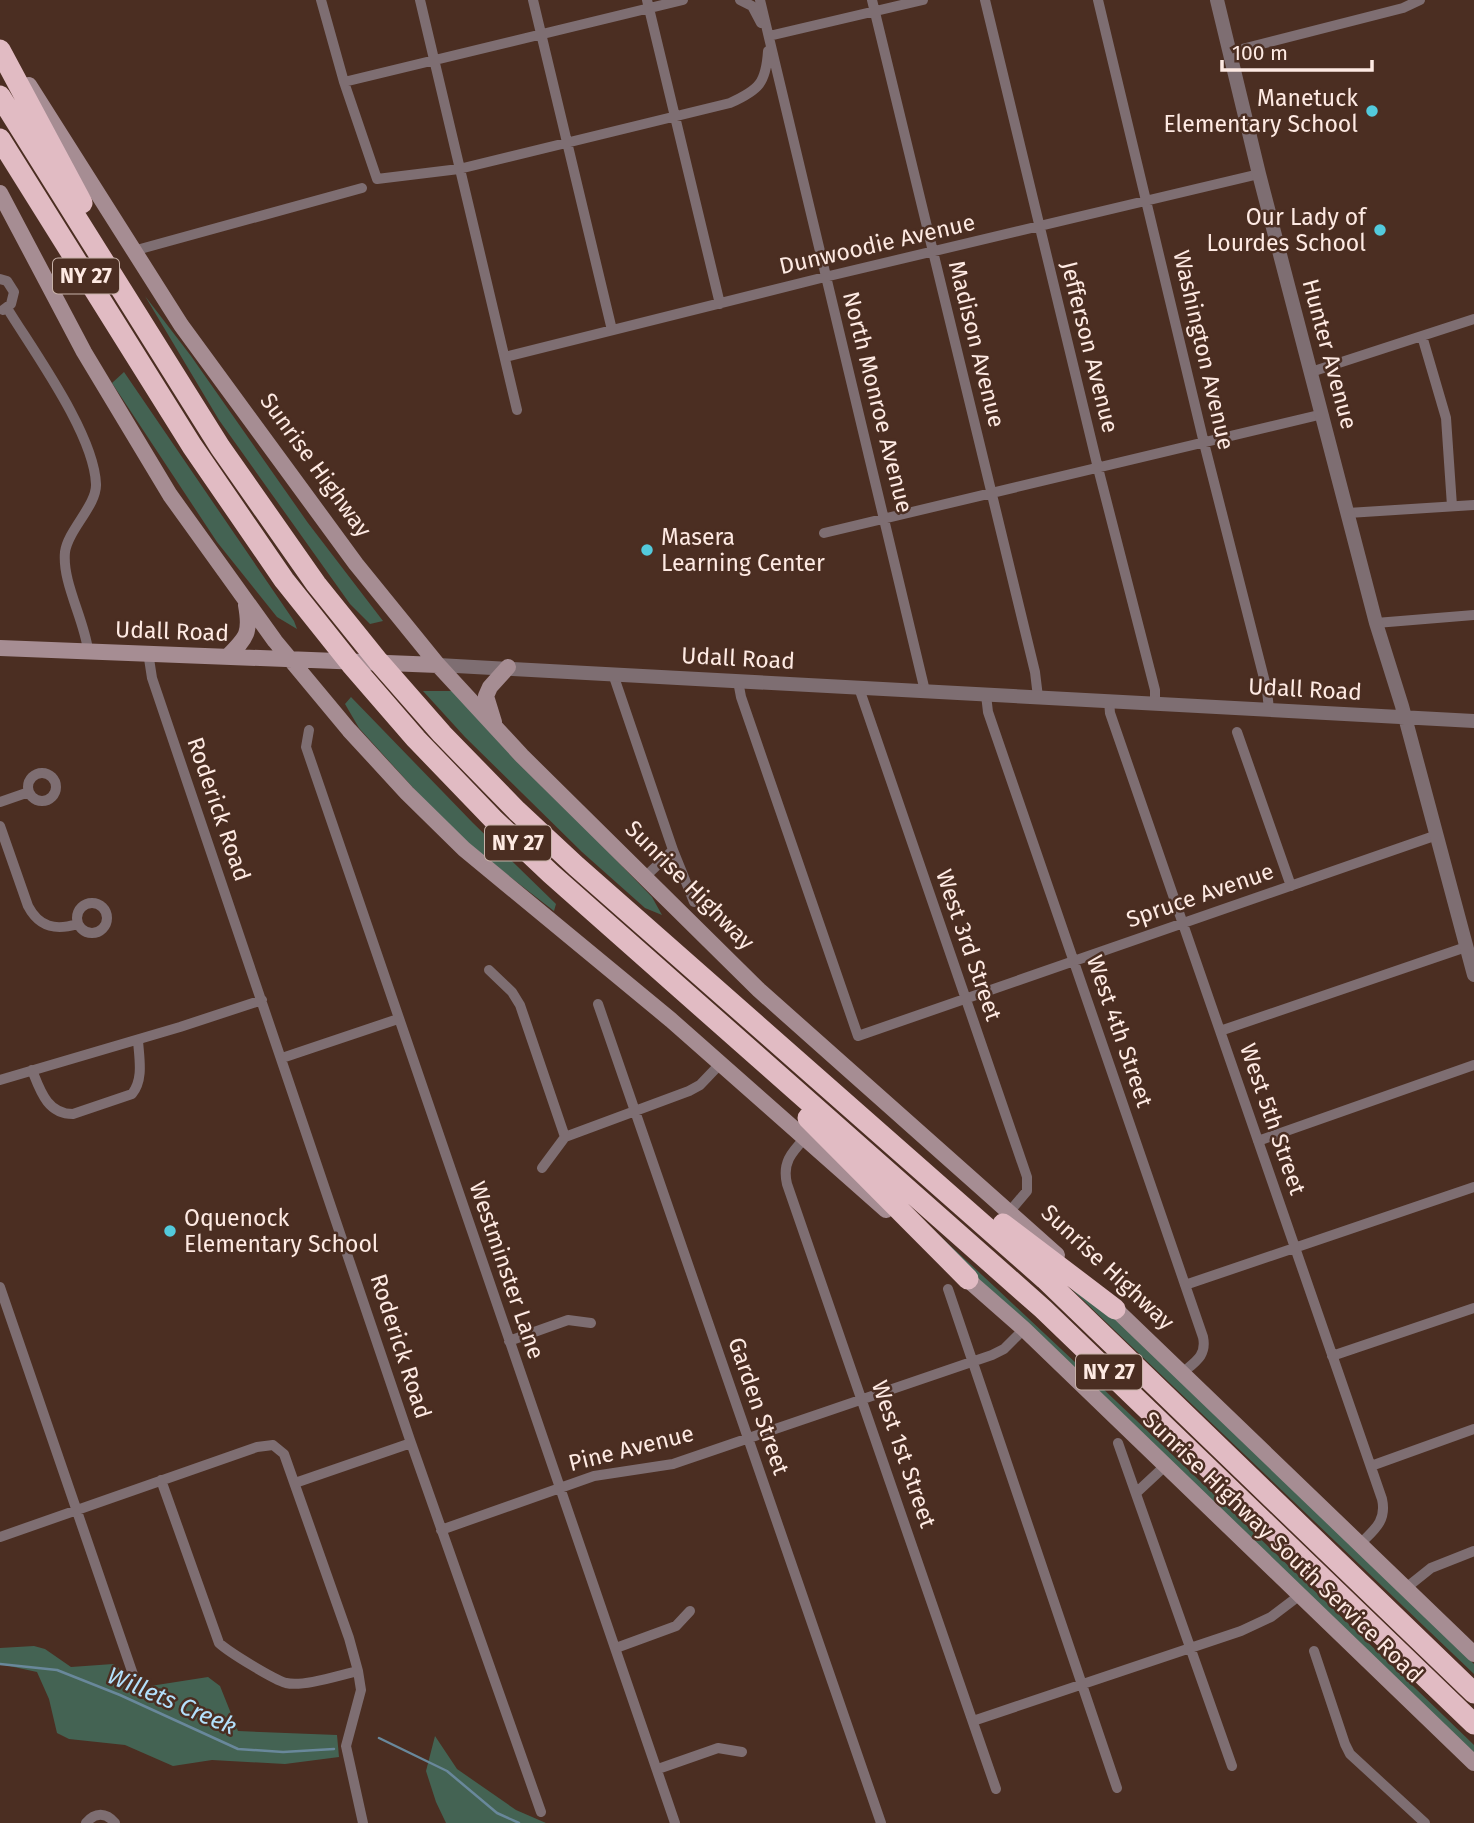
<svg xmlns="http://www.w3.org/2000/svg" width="1474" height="1823" viewBox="0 0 1474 1823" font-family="'Fira Sans',sans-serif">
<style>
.green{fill:#446353}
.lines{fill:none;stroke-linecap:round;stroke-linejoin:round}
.stream{stroke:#69889b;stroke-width:2.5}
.minor{stroke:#7e6e72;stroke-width:10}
.tertiary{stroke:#7e6e72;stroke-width:14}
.secondary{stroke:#a68d93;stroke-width:16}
.motorway{stroke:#e1bbc3;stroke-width:21}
.poi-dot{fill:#53cadc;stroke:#4b2e22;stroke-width:2.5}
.labels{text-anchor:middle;stroke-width:5;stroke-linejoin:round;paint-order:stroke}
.shield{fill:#4b2e22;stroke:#c8b2a9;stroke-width:2}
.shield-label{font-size:21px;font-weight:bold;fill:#feeae3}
.poi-label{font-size:23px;fill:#feeae3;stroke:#4b2e22;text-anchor:end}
.street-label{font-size:23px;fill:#feeae3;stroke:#4b2e22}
.water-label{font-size:24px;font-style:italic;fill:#b3e0fc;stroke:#4b2e22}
</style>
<rect width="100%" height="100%" fill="#4b2e22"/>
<path class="green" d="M145 296 191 356 308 523 383 621 370 624 350 604 219 420Z
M124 372 294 621 297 629 277 617 217 542 112 383Z
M423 691H453L652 897 662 915 645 908 582 852 465 737Z
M351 697 473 823 556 904 554 911 455 834 359 728 345 704Z
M915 1213C1104 1387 1289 1566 1474 1745V1755L941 1248Z
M1061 1279 1119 1322 1474 1664V1674Z
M34 1646 45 1649 71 1667 113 1664 118 1667 131 1689 208 1677 220 1686 238 1731 337 1735 339 1757 285 1764 212 1760 173 1766 125 1745 69 1739 57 1733 49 1699 37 1672 0 1664V1648Z
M435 1736 457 1769 516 1810 546 1823H446L436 1802 426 1771Z"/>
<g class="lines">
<path class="stream" d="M0 1664 57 1670 120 1695 238 1749 283 1752 334 1749
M379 1738 447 1771 497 1813 519 1823"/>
<path class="minor" d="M321 0 344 82 377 179 459 169 730 103C759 90 766 83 768 51
M420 0 517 410
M533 0 612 330
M647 0 720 304
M740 0 752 6 761 23
M760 0 925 691
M872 0 1035 672 1038 697
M985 0 1098 468 1155 690V703
M1098 0 1204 443 1267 690 1269 710
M769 36 923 0
M1230 52 1403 8 1420 0
M344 82 683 0
M133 251 362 188
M0 279 7 281 14 292 11 304 3 310
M7 308C34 352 94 434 96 484 97 505 68 530 65 552 62 582 84 619 88 650
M1422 336 1446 418 1452 506
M505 357 825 277 1259 174
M1311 372 1474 319
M1348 513 1474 505
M824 533 1323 414
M1376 623 1474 615
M148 652 152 678 410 1440 541 1812
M613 674 673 850 694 902
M738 681 741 697 858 1036 1437 835
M859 688 1027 1177V1191L1010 1211
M986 695 988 712 1203 1337C1207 1356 1195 1362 1182 1373
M1109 701 1110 713 1382 1499C1387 1521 1374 1530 1360 1544
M309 730 306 747 675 1823
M1237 732 1291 886
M28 787a14 14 0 1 1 28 0a14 14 0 1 1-28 0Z
M0 802 29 792
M0 826 28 906C39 927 55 931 77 924
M645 877 673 850
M77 918a15 15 0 1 1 30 0a15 15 0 1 1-30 0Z
M489 970 512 992 520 1005 565 1137
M598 1004 881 1823
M1220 1031 1466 947
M282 1058 398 1019
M32 1070C40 1090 47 1114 73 1114L132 1094C144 1079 139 1058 138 1040
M0 1080 180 1027 262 1000
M565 1137 689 1091 700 1085 721 1063
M805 1138C791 1153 782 1163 787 1184L996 1789
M1258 1141 1474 1065
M542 1168 565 1137
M1185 1285 1474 1187
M0 1287 136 1683
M948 1289 1117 1788
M509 1341 568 1320 591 1323
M1332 1356 1474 1308
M1118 1443 1232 1766
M1371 1466 1474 1429
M161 1480 219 1643C230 1653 273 1679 286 1683 304 1687 340 1675 358 1671
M295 1483 411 1443
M1136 1493 1165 1466
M441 1530 594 1476 673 1464 992 1355 1004 1349 1024 1329
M0 1537 257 1447 273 1445 284 1454 349 1638 358 1671 361 1690 346 1746 363 1823
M1406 1588 1431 1568 1474 1551
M616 1648 676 1626 690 1611
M1314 1651 1345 1744 1350 1754 1425 1823
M973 1721 1241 1631 1271 1617 1300 1595
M658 1769 718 1748 742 1752
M86 1823C95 1812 106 1812 115 1823"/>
<path class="tertiary" d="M1217 0 1259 174 1376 623 1402 706 1474 975
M438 665 1474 721"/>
<path class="secondary" d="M29 85 181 325 356 564 438 665 522 756 759 990 1057 1255
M0 193 84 352 170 495 275 641 349 730 407 793 464 849 671 1020 886 1210
M0 648 438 665
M228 656C247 637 251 633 246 605
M494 722 486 696 490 687 508 667
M959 1272 1024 1329 1474 1763
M1107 1301 1474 1654"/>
<path class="motorway" d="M0 50 82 203
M0 96 220 447 316 584 378 661 442 734 517 811 576 866 1045 1279 1474 1693
M0 139 192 446 284 580 351 664 416 739 493 819 551 874 1043 1309 1474 1724
M808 1118 968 1279
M1003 1224 1115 1309"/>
</g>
<g class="poi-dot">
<circle cx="1372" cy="111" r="7"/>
<circle cx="1380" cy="230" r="7"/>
<circle cx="647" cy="550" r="7"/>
<circle cx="170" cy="1231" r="7"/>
</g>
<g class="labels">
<g class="shield">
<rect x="53" y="258.5" width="66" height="35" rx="5"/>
<rect x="485" y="825.5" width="66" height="35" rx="5"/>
<rect x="1076" y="1354.5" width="66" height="35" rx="5"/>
</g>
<g class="shield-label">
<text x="86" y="283">NY 27</text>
<text x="518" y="850">NY 27</text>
<text x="1109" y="1379">NY 27</text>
</g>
<g class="poi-label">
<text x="1358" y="106">Manetuck<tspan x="1358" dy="26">Elementary School</tspan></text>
<text x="1366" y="225">Our Lady of<tspan x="1366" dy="26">Lourdes School</tspan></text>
<text x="661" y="545" text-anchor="start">Masera<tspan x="661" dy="26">Learning Center</tspan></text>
<text x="184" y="1226" text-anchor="start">Oquenock<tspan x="184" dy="26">Elementary School</tspan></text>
</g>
<g class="street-label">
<text transform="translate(877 244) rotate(-13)" y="8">Dunwoodie Avenue</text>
<text transform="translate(977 344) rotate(76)" y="8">Madison Avenue</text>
<text transform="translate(1090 347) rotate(76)" y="8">Jefferson Avenue</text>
<text transform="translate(1204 350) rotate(77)" y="8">Washington Avenue</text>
<text transform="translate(1330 354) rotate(75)" y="8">Hunter Avenue</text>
<text transform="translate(878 402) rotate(76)" y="8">North Monroe Avenue</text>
<text transform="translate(316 465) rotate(54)" y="8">Sunrise Highway</text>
<text transform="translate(172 631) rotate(2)" y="8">Udall Road</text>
<text transform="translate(738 658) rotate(3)" y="8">Udall Road</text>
<text transform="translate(1305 689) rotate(3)" y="8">Udall Road</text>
<text transform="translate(219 809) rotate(71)" y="8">Roderick Road</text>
<text transform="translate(690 885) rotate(45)" y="8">Sunrise Highway</text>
<text transform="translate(1200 895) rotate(-19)" y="8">Spruce Avenue</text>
<text transform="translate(969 945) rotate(71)" y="8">West 3rd Street</text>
<text transform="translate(1120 1031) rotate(71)" y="8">West 4th Street</text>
<text transform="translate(1273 1119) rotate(71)" y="8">West 5th Street</text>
<text transform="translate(1108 1267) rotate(43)" y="8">Sunrise Highway</text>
<text transform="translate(507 1270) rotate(71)" y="8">Westminster Lane</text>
<text transform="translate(401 1346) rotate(72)" y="8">Roderick Road</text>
<text transform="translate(759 1406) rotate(71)" y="8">Garden Street</text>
<text transform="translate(631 1448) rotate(-14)" y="8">Pine Avenue</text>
<text transform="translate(904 1454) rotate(71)" y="8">West 1st Street</text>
<text transform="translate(1283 1547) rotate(44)" y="8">Sunrise Highway South Service Road</text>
</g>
<g class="water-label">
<text transform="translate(172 1701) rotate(23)" y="8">Willets Creek</text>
</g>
</g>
<path d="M1222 60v10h150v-10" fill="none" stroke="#feeae3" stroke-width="3.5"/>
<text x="1232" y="60" font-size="21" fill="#feeae3" stroke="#4b2e22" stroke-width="5" paint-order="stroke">100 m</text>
</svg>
